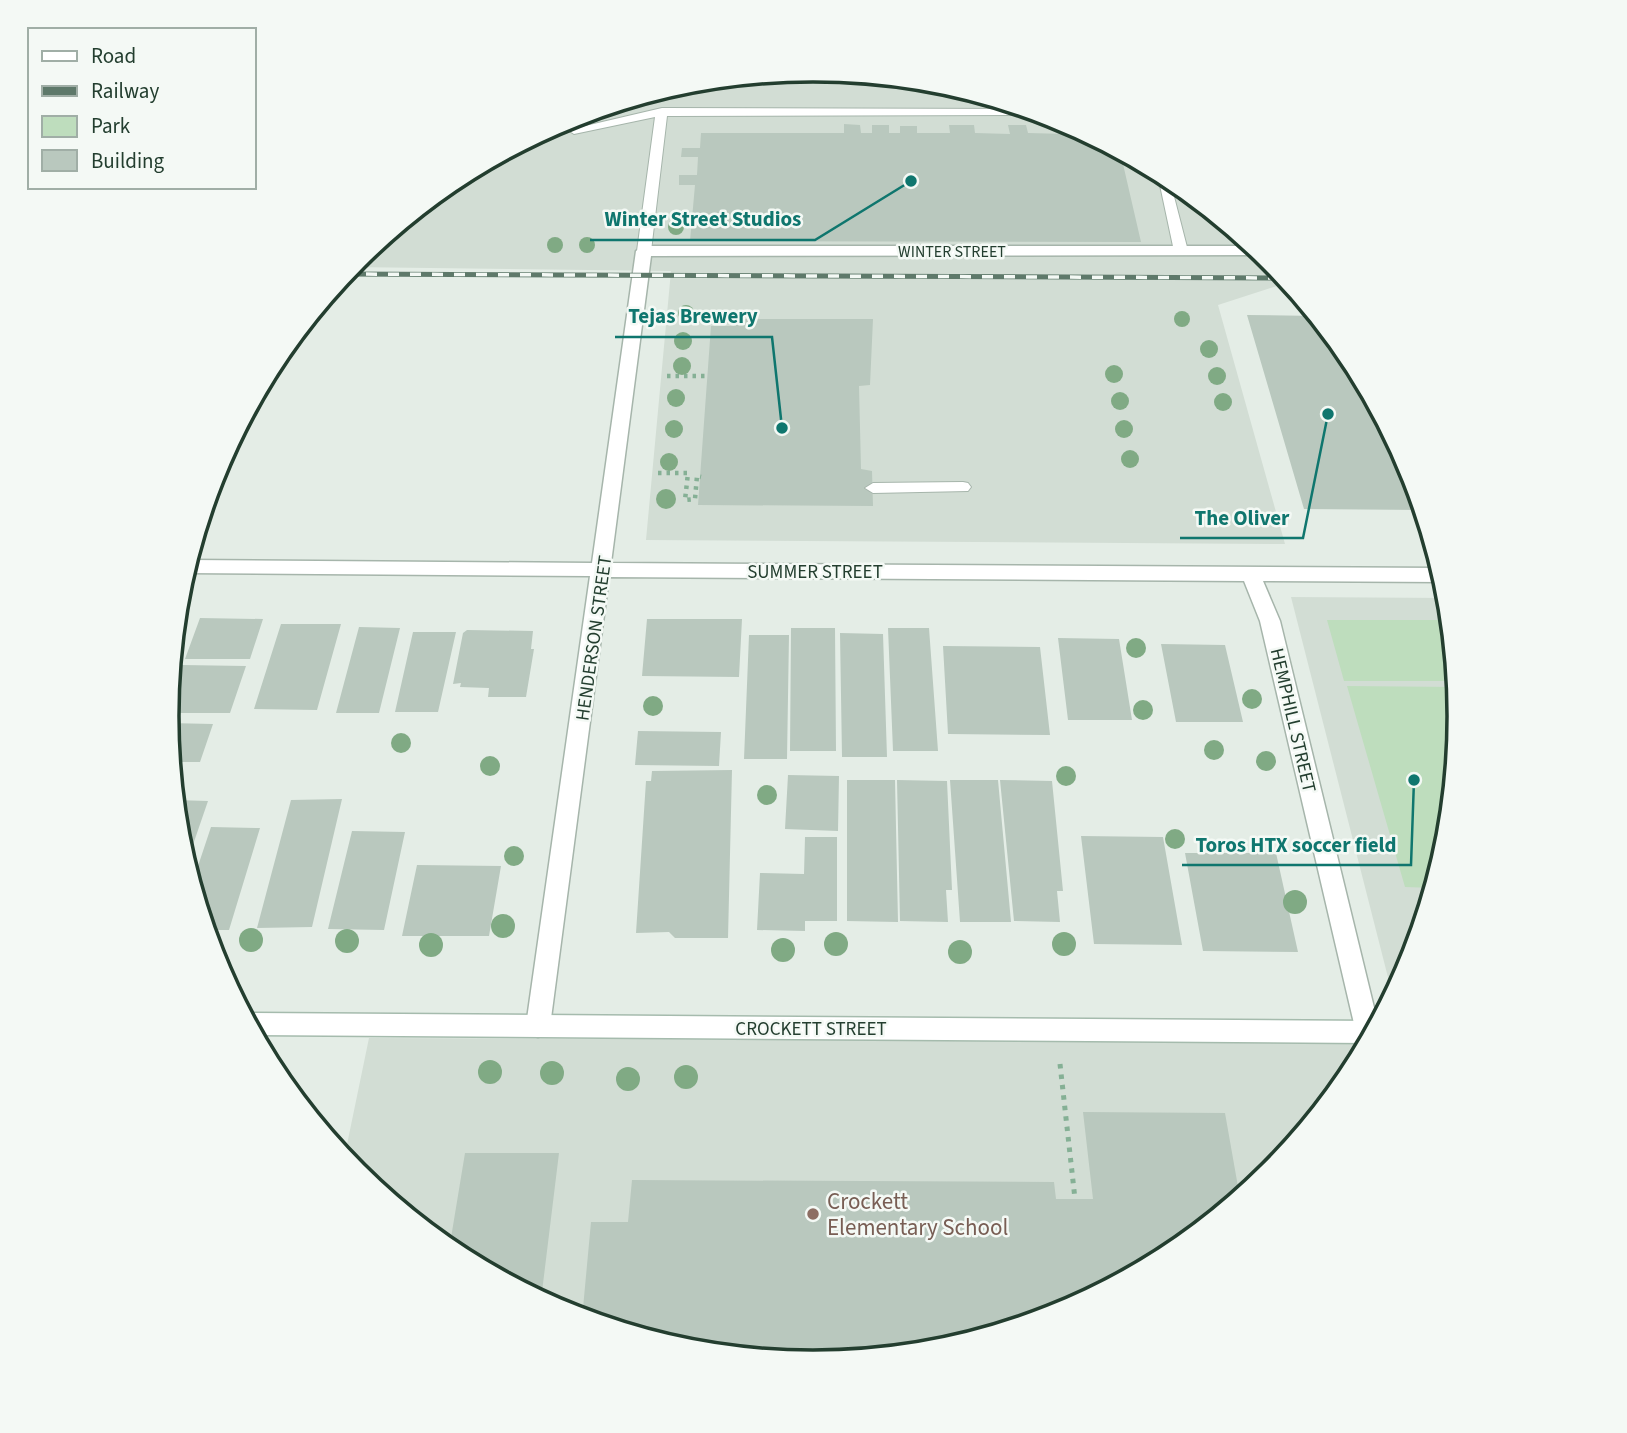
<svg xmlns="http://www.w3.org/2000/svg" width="1627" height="1433" viewBox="0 0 1627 1433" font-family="'Source Sans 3',sans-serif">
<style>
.built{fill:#d2ddd4}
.green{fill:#beddbd}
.building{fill:#b9c8be}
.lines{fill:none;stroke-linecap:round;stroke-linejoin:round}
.service-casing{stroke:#a6b5ab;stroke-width:2}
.minor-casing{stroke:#a6b5ab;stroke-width:3}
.secondary-casing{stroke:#a5bbad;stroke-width:3}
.path-far2{stroke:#85b095;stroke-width:2.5;stroke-dasharray:2.5 3.5;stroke-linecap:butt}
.path-far1{stroke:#85b095;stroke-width:4.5;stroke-dasharray:3.5 5;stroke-linecap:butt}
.path{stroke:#85b095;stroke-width:5;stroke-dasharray:4.5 6;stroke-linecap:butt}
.service{fill:#fff;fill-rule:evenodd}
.minor{fill:#fff;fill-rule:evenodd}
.secondary{fill:#fff;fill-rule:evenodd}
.rail-casing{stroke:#5e796a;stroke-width:5}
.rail{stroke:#f4f9f5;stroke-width:3.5;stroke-dasharray:11;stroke-linecap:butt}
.tree{fill:#80aa84}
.education-dot{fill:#8d6e63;stroke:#f4f9f5;stroke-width:2.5}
.labels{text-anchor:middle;stroke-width:5;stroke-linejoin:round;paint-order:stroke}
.far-street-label{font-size:16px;fill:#233e2f;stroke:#f4f9f5}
.street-label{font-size:19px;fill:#233e2f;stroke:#f4f9f5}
.near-education-label{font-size:23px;fill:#785e54;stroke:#f4f9f5;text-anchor:start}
.rim{fill:none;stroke:#233e2f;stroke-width:3.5}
.leader{fill:none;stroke:#0f766e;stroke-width:2.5}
.callout-dot{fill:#0f766e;stroke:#f4f9f5;stroke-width:2.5}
.callout-label{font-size:21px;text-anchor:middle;font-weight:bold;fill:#0f766e;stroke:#f4f9f5;stroke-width:5;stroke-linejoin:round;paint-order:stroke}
</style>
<rect width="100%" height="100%" fill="#e4ede6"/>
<path class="built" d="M814 70 940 83 1061 119 1173 179 1271 260 1289 282 1218 305 1285 544 646 540 671 271 350 267 455 179 566 119 688 82Z
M1291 597 1448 598 1460 717 1447 843 1411 964 1395 993H1392Z
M369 1038 1369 1042 1351 1076 1270 1174 1172 1254 1061 1314 939 1351 814 1363 687 1350 566 1314 454 1254 356 1173 344 1159Z"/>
<path class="green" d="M1327 620H1451L1457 681H1344Z
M1347 686 1457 687C1463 752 1453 825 1434 888L1405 887Z"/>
<path class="building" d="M814 70 891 78V80L740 79Z
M844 124 860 125 861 133H872V125H889V133H900V126H917V133H950L949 125H974L975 133 1010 134 1008 125H1026L1028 133 1066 134 1064 125H1072L1082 134 1120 151 1141 242 690 241 695 185H679V175H697L698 157H681L682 148H700L701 133H844Z
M1247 315 1317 316 1351 358 1411 469 1423 510 1304 509Z
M737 319H873L870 385 859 386 861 469 872 471 873 506 698 505 711 326H736Z
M200 618 263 619 250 659H185Z
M647 619H742L739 677 642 676Z
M281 624H341L317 710 254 709Z
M359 627 400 628 379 713H336Z
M791 628H835L836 751H790Z
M888 628H929L938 751H893Z
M467 630 533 631 531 649H534L526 697H488L489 688 460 687 461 683 453 684 463 633Z
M413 632H456L438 712H395Z
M840 633 883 634 887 757H842Z
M749 635H789L787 759H744Z
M1058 638 1119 639 1132 720H1068Z
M1161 644 1225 645 1243 722H1176Z
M943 646 1040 647 1050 735 948 734Z
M182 665 246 666 230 713H167Z
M168 723 213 724 200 762H171Z
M638 731 721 732 719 766 635 765Z
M732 770 728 938H675L669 932 636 933 646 781H651L652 771Z
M788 775 839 776 838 831 785 829Z
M847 780H895L898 922 847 921Z
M897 780 947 781 952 890H946L948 922 900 921Z
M950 780H998L1011 922H960Z
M1000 780 1052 781 1063 891H1057L1060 922 1014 921Z
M342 799 312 927 257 928 291 800Z
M175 800 208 801 186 865 179 842Z
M211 827 260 828 229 930H206L192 884Z
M352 831 405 832 384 930 328 929Z
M1081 836 1163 837 1182 945 1094 944Z
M805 837H837V921H805V931L757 930 760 873 804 874Z
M1185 853H1276L1298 952 1203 951Z
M417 865 501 866 489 936H402Z
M1083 1112 1225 1113 1240 1198 1172 1254 1061 1314 939 1351 876 1357 740 1356 687 1350 582 1319 591 1222H628L632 1180 1054 1182 1056 1199H1093Z
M465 1153H559L541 1300 449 1250Z"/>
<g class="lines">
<g class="service-casing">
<path id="service" d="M662 108 1029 109 1046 115 667 116 651 251 644 255 637 251 655 117 574 134 568 130Z
M1157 171 1169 177 1188 251 1186 254 1181 255 1174 251Z
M963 482 968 483 971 487 968 491 873 493 865 488 873 483Z"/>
</g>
<g class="minor-casing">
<path id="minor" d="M644 246H1255L1265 255 651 256 611 563 1441 568 1443 582 1263 581 1280 621 1378 1024 1368 1043 1359 1040 1356 1032 1260 621 1244 581 609 577 550 1026 547 1034 538 1037 529 1034 526 1026 590 576 185 573 189 560 592 563 636 251Z"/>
</g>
<g class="secondary-casing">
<path id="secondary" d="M248 1013 1374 1021 1379 1023 1368 1043 254 1035 243 1015Z"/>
</g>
<path class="path-far2" d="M1068 123 1070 134
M673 321 736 322"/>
<path class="path-far1" d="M667 376H708
M658 473H688L685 500 695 499 697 476 701 477"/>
<path class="path" d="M1060 1064 1075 1199"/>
<use href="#service" class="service"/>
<use href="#minor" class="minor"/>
<use href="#secondary" class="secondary"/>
<g class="rail-casing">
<path id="rail" d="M344 274 1286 278"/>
</g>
<use href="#rail" class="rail"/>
</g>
<g class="tree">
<circle cx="676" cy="227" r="8"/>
<circle cx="555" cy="245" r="8"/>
<circle cx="587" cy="245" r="8"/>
<circle cx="686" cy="313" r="8"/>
<circle cx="1182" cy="319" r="8"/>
<circle cx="683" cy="341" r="9"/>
<circle cx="1209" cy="349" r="9"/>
<circle cx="682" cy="366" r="9"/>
<circle cx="1114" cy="374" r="9"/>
<circle cx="1217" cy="376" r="9"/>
<circle cx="676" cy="398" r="9"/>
<circle cx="1120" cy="401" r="9"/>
<circle cx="1223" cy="402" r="9"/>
<circle cx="674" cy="429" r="9"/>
<circle cx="1124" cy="429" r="9"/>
<circle cx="1130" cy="459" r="9"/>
<circle cx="669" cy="462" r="9"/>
<circle cx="666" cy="499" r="10"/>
<circle cx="1136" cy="648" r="10"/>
<circle cx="1252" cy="699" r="10"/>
<circle cx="653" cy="706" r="10"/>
<circle cx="1143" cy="710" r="10"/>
<circle cx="401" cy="743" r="10"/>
<circle cx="1214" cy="750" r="10"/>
<circle cx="1266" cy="761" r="10"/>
<circle cx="490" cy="766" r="10"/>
<circle cx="1066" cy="776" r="10"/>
<circle cx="767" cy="795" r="10"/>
<circle cx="1175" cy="839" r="10"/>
<circle cx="514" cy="856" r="10"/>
<circle cx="1295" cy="902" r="12"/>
<circle cx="503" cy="926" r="12"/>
<circle cx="251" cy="940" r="12"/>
<circle cx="347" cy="941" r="12"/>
<circle cx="836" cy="944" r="12"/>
<circle cx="1064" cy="944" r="12"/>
<circle cx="431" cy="945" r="12"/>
<circle cx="783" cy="950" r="12"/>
<circle cx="960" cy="952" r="12"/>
<circle cx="490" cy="1072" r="12"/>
<circle cx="552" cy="1073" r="12"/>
<circle cx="686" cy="1077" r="12"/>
<circle cx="628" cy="1079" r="12"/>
</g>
<circle class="education-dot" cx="813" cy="1214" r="7"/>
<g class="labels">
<g class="far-street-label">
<text x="952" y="257">WINTER STREET</text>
</g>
<g class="street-label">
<text x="815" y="578">SUMMER STREET</text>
<text transform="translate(593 638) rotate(-82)" y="7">HENDERSON STREET</text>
<text transform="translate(1294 720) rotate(77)" y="7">HEMPHILL STREET</text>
<text x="811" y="1035">CROCKETT STREET</text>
</g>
<g class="near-education-label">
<text x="827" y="1209">Crockett<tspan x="827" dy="26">Elementary School</tspan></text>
</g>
</g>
<path d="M0 0H1627V1433H0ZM179 716a634 634 0 1 1 1268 0a634 634 0 1 1-1268 0Z" fill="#f4f9f5" fill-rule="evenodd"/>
<path class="rim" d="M179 716a634 634 0 1 1 1268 0a634 634 0 1 1-1268 0Z"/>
<path class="leader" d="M911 181L815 240H590M782 428L772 337H615M1328 414L1303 538H1180M1414 780L1411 865H1182"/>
<g class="callout-dot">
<circle cx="911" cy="181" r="7"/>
<circle cx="782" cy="428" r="7"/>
<circle cx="1328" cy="414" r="7"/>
<circle cx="1414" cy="780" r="7"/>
</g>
<g class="callout-label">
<text x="703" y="226">Winter Street Studios</text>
<text x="693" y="323">Tejas Brewery</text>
<text x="1242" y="525">The Oliver</text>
<text x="1296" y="852">Toros HTX soccer field</text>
</g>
<rect x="28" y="28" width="228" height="161" fill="#f4f9f5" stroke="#a0aea6" stroke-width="2"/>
<rect x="42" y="51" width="35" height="10" fill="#ffffff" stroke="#a0aea6" stroke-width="2"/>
<text x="91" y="63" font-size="21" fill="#233e2f">Road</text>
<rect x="42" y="86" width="35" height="10" fill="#5e796a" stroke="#a0aea6" stroke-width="2"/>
<text x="91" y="98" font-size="21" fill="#233e2f">Railway</text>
<rect x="42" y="116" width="35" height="21" fill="#beddbd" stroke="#a0aea6" stroke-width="2"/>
<text x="91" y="133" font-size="21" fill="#233e2f">Park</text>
<rect x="42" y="150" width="35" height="21" fill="#b9c8be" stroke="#a0aea6" stroke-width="2"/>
<text x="91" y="168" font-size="21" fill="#233e2f">Building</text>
</svg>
